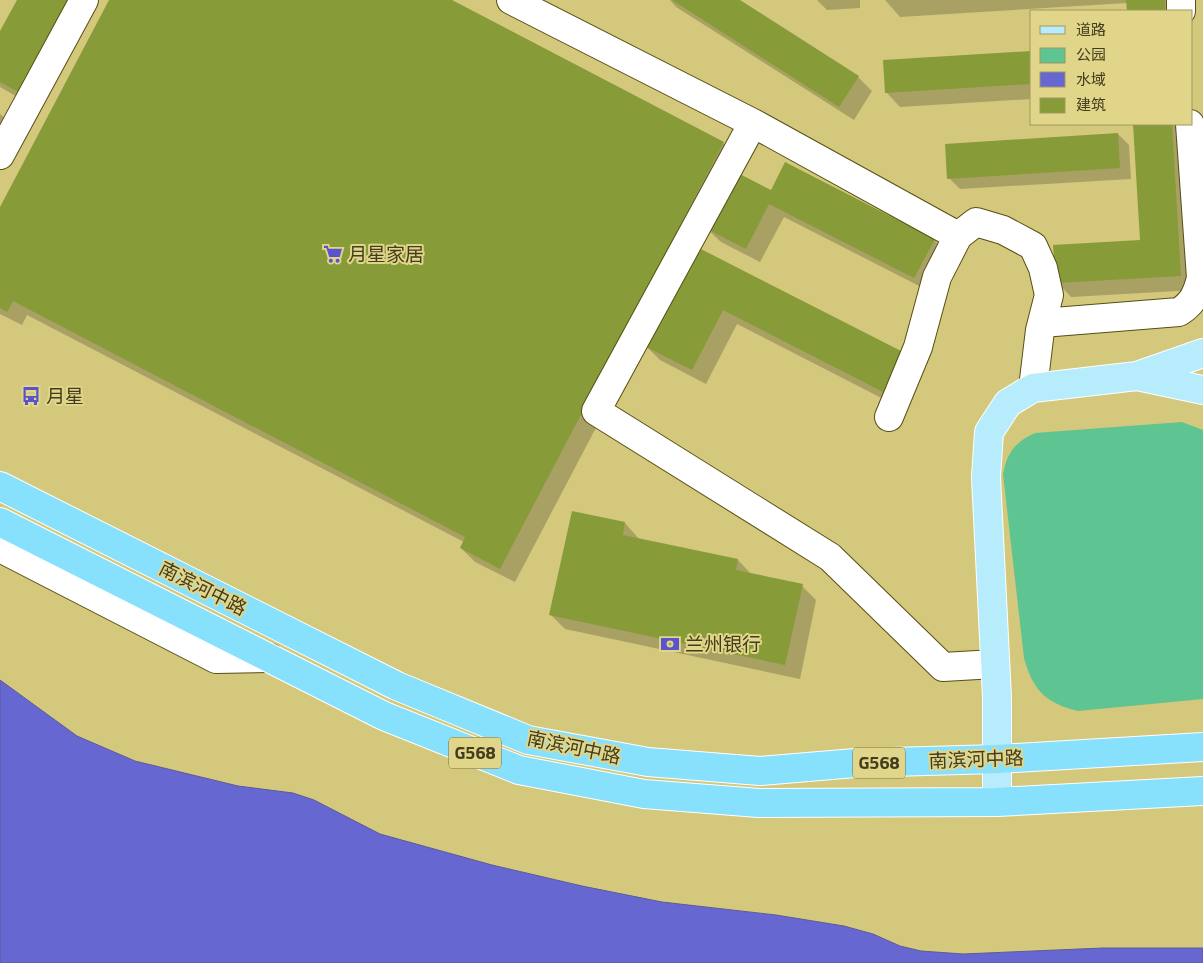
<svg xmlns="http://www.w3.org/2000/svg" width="1203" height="963" viewBox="0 0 1203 963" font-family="'Titillium Web','Noto Sans SC',sans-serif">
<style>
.green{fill:#5dc492}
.water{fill:#6767d1;stroke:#5c5a9b}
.shadow{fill:#0003}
.building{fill:#879b38}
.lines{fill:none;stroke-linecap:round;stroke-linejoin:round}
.minor-casing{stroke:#584e14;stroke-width:30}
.major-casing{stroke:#fff;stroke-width:30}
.highway-casing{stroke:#fff;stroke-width:30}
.minor{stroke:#fff;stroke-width:28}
.major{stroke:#b7ecfd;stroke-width:28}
.highway{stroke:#87e0fc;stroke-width:28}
.labels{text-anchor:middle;stroke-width:4;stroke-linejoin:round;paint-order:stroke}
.shield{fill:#e1d589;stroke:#726b3e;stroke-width:1}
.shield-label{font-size:18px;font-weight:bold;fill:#423d1e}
.poi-label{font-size:19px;fill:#423d1e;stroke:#e1d589;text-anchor:start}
.street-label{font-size:19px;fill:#423d1e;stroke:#e1d589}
</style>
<rect width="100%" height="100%" fill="#d4c87d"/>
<path class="green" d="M1182 422 1203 430V699L1078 711C1045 703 1033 690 1024 658L1003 474C1007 453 1015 442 1035 433Z"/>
<path class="water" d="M0 680 77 736 135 761 238 786 293 793 314 800 380 834 492 865 582 886 662 902 776 915 844 926 873 934 900 946 921 951 963 954 1103 948H1203V963H0Z"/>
<path class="shadow" d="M19 0 35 107 0 87V33Z
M110 0H449L723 143 738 157 515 582 475 562 461 548 464 542 27 315 22 325 0 314V210Z
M670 0H738L858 77 872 91 854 120 676 7Z
M817 0H860V8L827 10Z
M885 0H1178L1179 11H1128L1127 3 900 17Z
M1032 52V99L900 107 886 92Z
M0 114 21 133 0 170Z
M1134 124H1185L1195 290 1071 297 1057 282 1141 241Z
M1118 134 1129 145 1131 179 960 189 949 178Z
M772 192 934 240 948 254 929 291 784 217 760 262 721 242 706 228Z
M696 248 904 354 899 407 737 324 706 384 660 360 646 346Z
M625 523 639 539 738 560 752 575 802 586 816 600 800 679 565 629 551 615Z"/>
<path class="building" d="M17 0H73L20 93 0 82V31Z
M109 0H452L724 142 500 569 460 548 465 537 13 301 7 312 0 308V207Z
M672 0H740L859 76 839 107Z
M1126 0H1165V11H1127Z
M1032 51V84L885 93 883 60Z
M1133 124H1172L1181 276 1056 283 1053 245 1140 240Z
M1118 133 1120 168 947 179 945 144Z
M785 162 935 239 914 278 769 204 746 249 705 228 734 171 771 190Z
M695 246 905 353 885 393 723 310 692 370 644 346Z
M572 511 625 522 623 535 738 559 736 570 803 584 785 665 549 615Z"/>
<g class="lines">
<g class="minor-casing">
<path id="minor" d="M511 0 753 123
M1181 0V11
M0 155 84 0
M958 236 753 123 596 411 830 557 943 667 995 664
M1042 323 1179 312C1193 303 1197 294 1201 278L1190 124
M889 417 918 347 937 277 958 236 976 222 1003 230 1033 246 1043 268 1049 295 1040 330 1033 388
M0 548 216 659 270 658"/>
</g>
<g class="major-casing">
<path id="major" d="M1137 376 1203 390
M997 802V698L986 477 989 432 1008 403 1033 388 1137 376 1203 353"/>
</g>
<g class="highway-casing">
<path id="highway" d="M0 486 397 686 528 740 648 762 760 771 855 763 998 759 1203 747
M0 522 384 716 519 770 644 794 759 803 997 802 1203 791"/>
</g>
<use href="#minor" class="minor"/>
<use href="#major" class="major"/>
<use href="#highway" class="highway"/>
</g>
<defs>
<g id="supermarket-bare" transform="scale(1.5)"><path d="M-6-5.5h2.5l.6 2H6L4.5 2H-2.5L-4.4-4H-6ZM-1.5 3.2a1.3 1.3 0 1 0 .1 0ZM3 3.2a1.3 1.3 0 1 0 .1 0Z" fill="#5954cc" stroke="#e1d589" stroke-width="2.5" paint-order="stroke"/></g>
<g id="bus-bare" transform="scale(1.5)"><path d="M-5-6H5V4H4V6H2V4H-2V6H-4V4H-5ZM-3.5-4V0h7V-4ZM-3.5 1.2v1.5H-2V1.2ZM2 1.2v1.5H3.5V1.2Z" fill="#5954cc" stroke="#e1d589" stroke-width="2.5" paint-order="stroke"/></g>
<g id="bank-bare" transform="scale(1.5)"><path d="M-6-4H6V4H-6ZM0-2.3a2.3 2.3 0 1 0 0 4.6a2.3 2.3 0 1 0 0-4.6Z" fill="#5954cc" stroke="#e1d589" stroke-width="2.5" paint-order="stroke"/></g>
</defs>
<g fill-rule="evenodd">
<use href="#supermarket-bare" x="333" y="254"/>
<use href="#bus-bare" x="31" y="396"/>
<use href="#bank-bare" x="670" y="644"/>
</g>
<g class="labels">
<g class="shield">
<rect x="449" y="737.5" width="52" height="31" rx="4"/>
<rect x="853" y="747.5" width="52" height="31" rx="4"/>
</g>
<g class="shield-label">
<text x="475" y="759">G568</text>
<text x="879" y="769">G568</text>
</g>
<g class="poi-label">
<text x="348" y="261">月星家居</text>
<text x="46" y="403">月星</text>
<text x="685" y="651">兰州银行</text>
</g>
<g class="street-label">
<text transform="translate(203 588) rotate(27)" y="7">南滨河中路</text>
<text transform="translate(574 747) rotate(12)" y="7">南滨河中路</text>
<text transform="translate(976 759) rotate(-2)" y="7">南滨河中路</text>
</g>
</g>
<rect x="1030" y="10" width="162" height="115" fill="#e1d589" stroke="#a1985e"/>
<rect x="1040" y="26" width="25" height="8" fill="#b7ecfd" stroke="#a1985e"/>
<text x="1076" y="35" font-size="15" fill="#423d1e">道路</text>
<rect x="1040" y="48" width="25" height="15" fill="#5dc492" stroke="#a1985e"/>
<text x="1076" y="60" font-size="15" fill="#423d1e">公园</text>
<rect x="1040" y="72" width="25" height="15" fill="#6767d1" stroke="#a1985e"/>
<text x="1076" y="85" font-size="15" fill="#423d1e">水域</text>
<rect x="1040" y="98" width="25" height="15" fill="#879b38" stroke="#a1985e"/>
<text x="1076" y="110" font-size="15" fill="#423d1e">建筑</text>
</svg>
